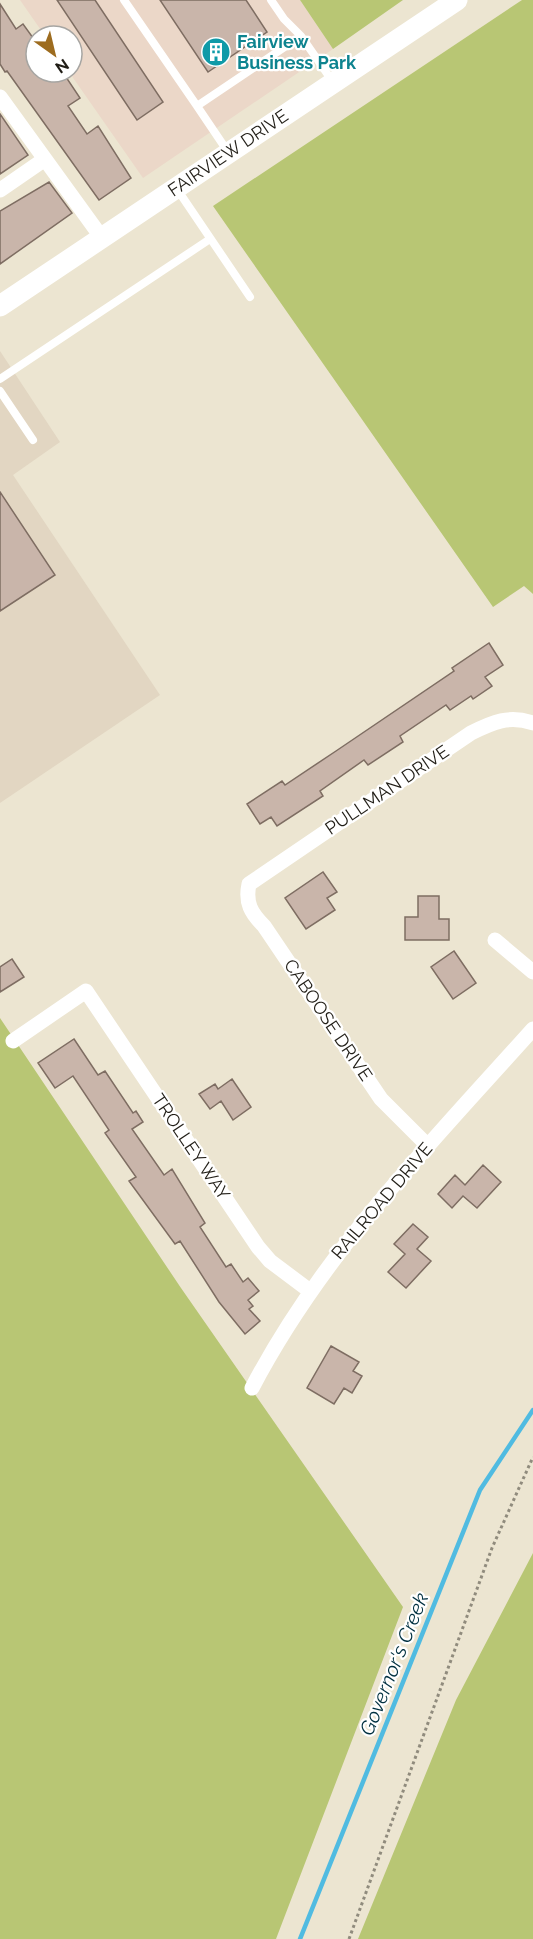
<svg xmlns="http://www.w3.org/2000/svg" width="533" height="1939" viewBox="0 0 533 1939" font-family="Raleway,sans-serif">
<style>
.commercial{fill:#ebd7c8}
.industrial{fill:#e2d6c2}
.green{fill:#b8c674}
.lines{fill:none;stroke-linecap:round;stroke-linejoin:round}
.stream{stroke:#50bbe1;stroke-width:4.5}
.building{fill:#c9b5aa;stroke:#7e6d62;stroke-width:1.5}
.path{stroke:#908b7d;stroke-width:3;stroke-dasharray:3 3;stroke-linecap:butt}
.lane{stroke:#fff;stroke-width:8}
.street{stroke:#fff;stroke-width:15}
.secondary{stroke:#fff;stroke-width:21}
.labels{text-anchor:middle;stroke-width:4.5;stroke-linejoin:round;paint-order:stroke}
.culture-label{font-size:18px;font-weight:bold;fill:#0d838f;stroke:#fff;text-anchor:start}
.street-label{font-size:18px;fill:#201d16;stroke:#fff}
.water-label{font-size:20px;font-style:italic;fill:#003040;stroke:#fff}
</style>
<rect width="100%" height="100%" fill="#ece5d1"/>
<path class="commercial" d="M20 0H300L333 49 143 178 69 72H72V36H45Z"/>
<path class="industrial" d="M0 351 60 442 13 475 160 695 0 803Z"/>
<path class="green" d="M300 0H403L333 49Z
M522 0H533V594L524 586 493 607 213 206Z
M0 1018 181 1288 403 1607 276 1939H0Z
M533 1553V1939H358L456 1700Z"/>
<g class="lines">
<path class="stream" d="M300 1939 480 1490 533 1410"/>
</g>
<path class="building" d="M57 0H95L163 102 137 120Z
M160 0H246L267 32 208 72Z
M0 4 16 29 23 24 36 42V72H54L58 78 64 74 80 98 68 106 87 134 98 126 131 178 99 200 7 71 5 72 0 64Z
M0 114 28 155 0 174Z
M49 182 72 213 0 264V211Z
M0 492 55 575 0 611Z
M489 643 503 665 485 677 492 686 473 699 471 696 450 710 446 705 400 736 403 742 368 765 364 760 320 791 323 796 277 826 271 817 260 824 247 804 282 781 285 785 336 751 454 671 452 668Z
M323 872 337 892 327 898 335 910 306 929 285 898Z
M418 896H439V919H449V940H405V917H418Z
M454 951 476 983 453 999 431 967Z
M12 959 24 977 0 992V967Z
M74 1039 98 1075 105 1071 133 1113 136 1111 143 1122 132 1129 164 1175 172 1169 205 1223 200 1227 226 1267 231 1264 243 1282 248 1278 259 1291 248 1300 253 1306 249 1309 260 1321 245 1334 219 1302 180 1241 175 1244 129 1181 136 1177 105 1133 109 1130 73 1076 55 1088 38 1063Z
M232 1079 251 1107 233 1120 221 1101 210 1109 199 1094 215 1084 218 1089Z
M483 1165 501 1182 477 1208 463 1196 452 1208 438 1194 455 1175 465 1185Z
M413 1224 428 1237 417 1249 431 1261 406 1288 388 1272 405 1254 394 1244Z
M331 1346 359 1362 353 1371 362 1376 352 1393 344 1388 334 1404 307 1388Z"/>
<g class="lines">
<path class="path" d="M349 1939 492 1548 533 1457"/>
<path class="lane" d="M124 0 197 106
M271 0 284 19 301 36
M228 152 197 106 301 36 333 82
M177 189 250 297
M0 379 210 239
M0 391 33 440"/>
<path class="street" d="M0 97 102 238
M0 190 45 159
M495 940 533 972
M13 1041 86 991 258 1247 270 1261 310 1291
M428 1146 381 1099 264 926C251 913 245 903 249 884L471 733C493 722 509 715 533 723
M252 1388C323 1252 432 1142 533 1029"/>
<path class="secondary" d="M0 306 457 0"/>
</g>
<defs>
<g id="building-disc" transform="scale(1.5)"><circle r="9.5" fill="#0f9aa8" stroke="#fff"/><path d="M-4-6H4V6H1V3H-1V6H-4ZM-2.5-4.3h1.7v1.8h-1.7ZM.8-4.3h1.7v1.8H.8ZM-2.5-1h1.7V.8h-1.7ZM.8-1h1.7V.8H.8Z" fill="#fff"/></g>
</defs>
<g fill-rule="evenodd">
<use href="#building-disc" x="216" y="52"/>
</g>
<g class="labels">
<g class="culture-label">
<text x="237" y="48">Fairview<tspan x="237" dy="21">Business Park</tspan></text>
</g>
<g class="street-label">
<text transform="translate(228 153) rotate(-34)" y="6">FAIRVIEW DRIVE</text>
<text transform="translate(387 790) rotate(-34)" y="6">PULLMAN DRIVE</text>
<text transform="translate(328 1020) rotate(56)" y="6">CABOOSE DRIVE</text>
<text transform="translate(191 1147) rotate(56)" y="6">TROLLEY WAY</text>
<text transform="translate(382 1201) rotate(-50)" y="6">RAILROAD DRIVE</text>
</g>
<g class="water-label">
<text transform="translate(394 1664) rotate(-68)" y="7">Governor's Creek</text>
</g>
</g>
<g transform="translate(54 54) rotate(146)"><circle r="28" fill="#ffffff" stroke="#a6a5a2" stroke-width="1.5"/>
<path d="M0-4.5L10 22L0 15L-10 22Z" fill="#9d6c1f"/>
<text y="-9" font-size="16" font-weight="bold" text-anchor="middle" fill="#201d16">N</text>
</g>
</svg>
